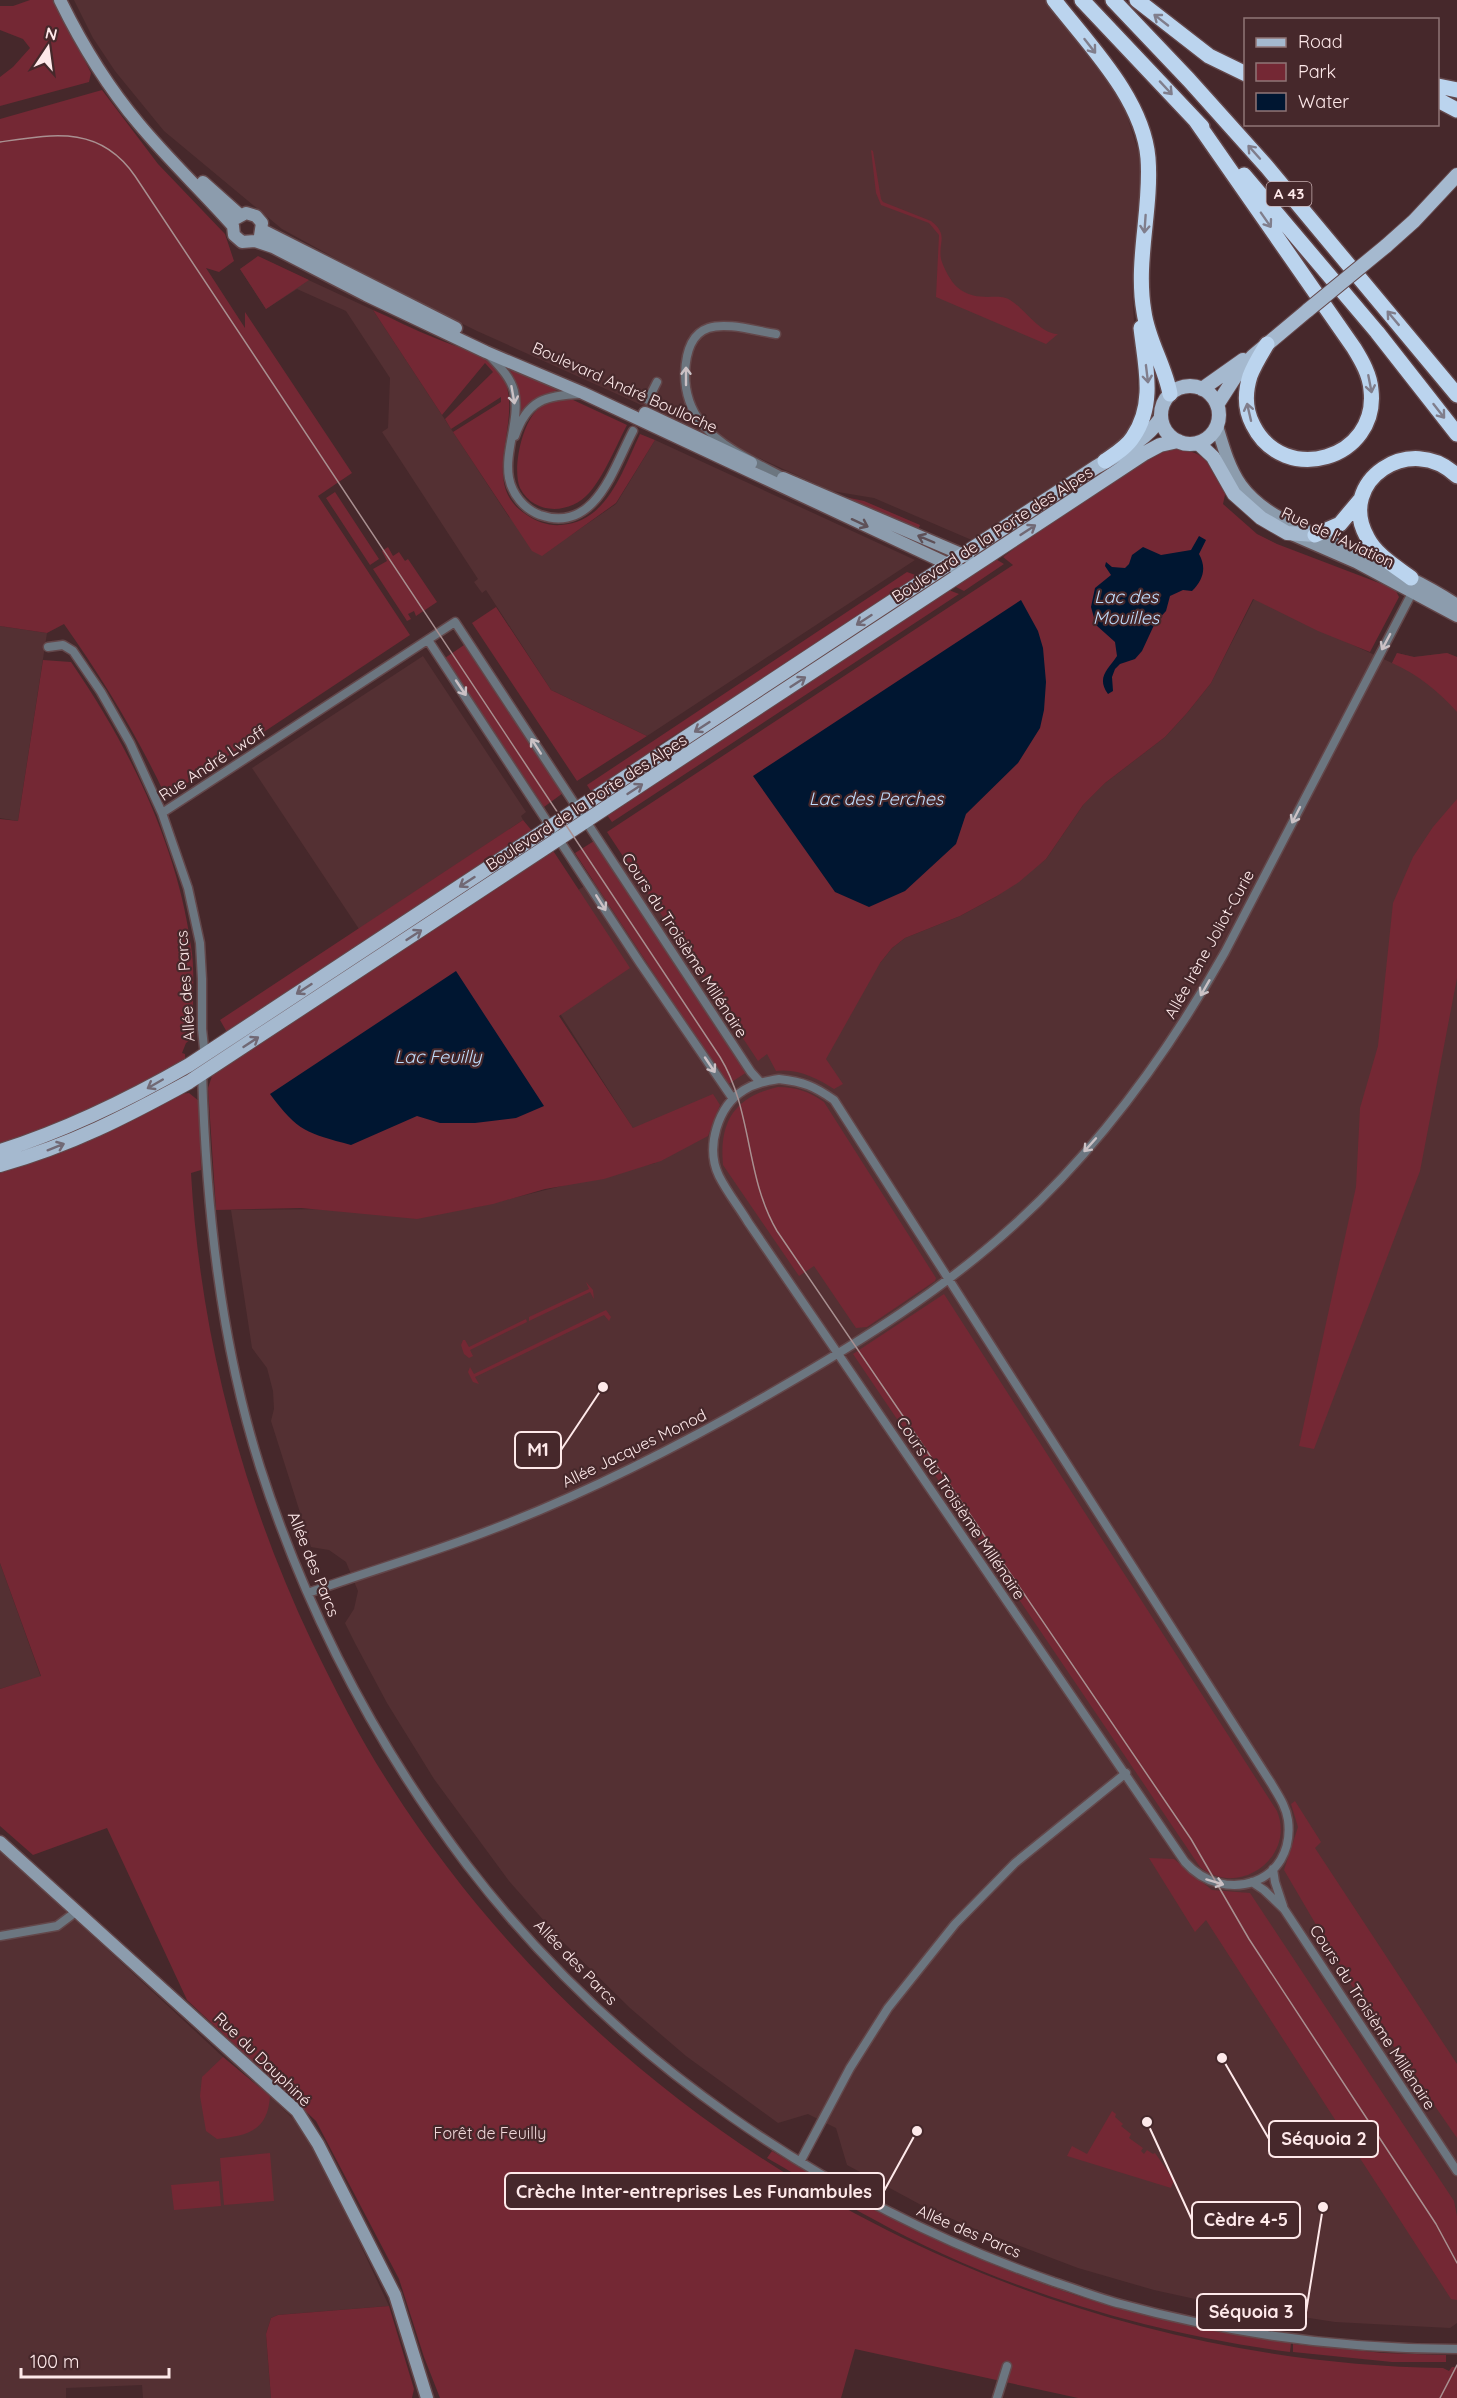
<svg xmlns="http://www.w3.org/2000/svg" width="1457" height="2398" viewBox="0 0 1457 2398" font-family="Quicksand,sans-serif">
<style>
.built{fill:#543033}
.green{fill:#742834}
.water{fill:#001631}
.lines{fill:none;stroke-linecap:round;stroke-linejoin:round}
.street-casing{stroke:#63474a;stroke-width:11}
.secondary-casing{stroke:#63474a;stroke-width:15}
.primary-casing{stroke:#63474a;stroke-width:16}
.highway-casing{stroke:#63474a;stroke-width:18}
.street{stroke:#6c7680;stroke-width:8}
.secondary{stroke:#8c9cad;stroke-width:12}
.primary{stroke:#a5b9cf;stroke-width:14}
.highway{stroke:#bbd4ee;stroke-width:15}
.tram{stroke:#a99091;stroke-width:1.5}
.primary-bridge-casing{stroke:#63474a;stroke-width:16;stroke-linecap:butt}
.primary-bridge{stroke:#a5b9cf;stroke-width:14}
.oneway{stroke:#807e8c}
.oneway2{stroke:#cbc1c5}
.oneway3{stroke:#5e5158}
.oneway4{stroke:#716975}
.labels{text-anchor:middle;stroke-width:4.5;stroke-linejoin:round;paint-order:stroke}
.shield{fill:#46282b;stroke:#c7afb1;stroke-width:1.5}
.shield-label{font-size:15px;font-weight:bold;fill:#fee9ea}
.street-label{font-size:16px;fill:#fee9ea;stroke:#46282b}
.park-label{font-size:16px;fill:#f0d7d9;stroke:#46282b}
.water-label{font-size:18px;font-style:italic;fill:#bfddfd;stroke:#46282b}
.leader{fill:none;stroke:#fee9ea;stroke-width:2}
.callout-dot{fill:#fee9ea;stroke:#46282b;stroke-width:2}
.callout{fill:#46282b;stroke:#fee9ea;stroke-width:2}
.callout-label{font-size:18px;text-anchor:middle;font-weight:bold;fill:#fee9ea}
</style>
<rect width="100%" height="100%" fill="#46282b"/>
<path class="built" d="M74 0H1046L1123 103 1143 167 1132 287 1139 411 1123 441 974 541 874 498 832 491 477 331 382 284 282 229 164 131 115 71 93 38Z
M259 257 373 310 509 517 536 534 568 537 616 504 655 440 915 560 647 736 551 690 486 590 482 593 474 582 478 579 382 432 388 428 390 378 346 311 297 289 266 309 240 269Z
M1254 599 1392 663 1397 653 1414 657 1447 653 1457 657V2323L1450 2328 1335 2322 1218 2304 1154 2290 1078 2268 975 2229 923 2206 847 2165 836 2128 808 2114 778 2123 686 2056 630 2008 560 1939 509 1881 434 1779 387 1703 356 1645 345 1623 354 1609 358 1591 346 1562 329 1550 311 1547 271 1421 274 1409 273 1391 267 1368 252 1348 231 1210 473 1208 655 1163 510 935 695 813 880 963 892 948 905 938 960 916 997 896 1046 859 1083 805 1105 783 1165 737 1187 713 1211 683Z
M0 626 47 633 18 821 0 818Z
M423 656 526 812 521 816 523 820 359 929 252 768Z
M0 1563 41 1677 0 1689Z
M0 1850 223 2057 270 2096 305 2131 315 2148 389 2306 278 2315 271 2318 266 2334 271 2398H143L142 2385 66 2388V2398H0Z"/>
<path class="green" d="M30 0H55L91 73 89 82 0 106V77L13 67 30 48 23 39 0 30V6H13Z
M102 90 158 164 225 234 234 261 219 272 206 268 245 328V312L352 473 318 496 410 635 166 797C137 735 103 679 64 624L47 633 0 626V119Z
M871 150 873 151 881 199 883 202 931 221C949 235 938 242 941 259 943 267 951 282 957 287 976 304 998 292 1010 300 1025 309 1041 335 1058 334L1046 344 936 297 939 235 929 223 881 205 876 193Z
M258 256 309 280 266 309 240 269Z
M373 310C394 319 414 330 435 338 457 348 489 353 502 375 527 419 475 483 527 515 537 522 549 526 561 525 608 522 623 469 640 434L655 440 616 503 542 556 532 551 453 432 501 402V397L451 429 445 419 493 372 485 363 442 415Z
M511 368 560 389 540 397 521 412H518C519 396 517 386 510 372Z
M571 399 627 425C617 444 603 478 589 493 571 514 534 516 520 488 512 469 522 424 537 410 546 401 560 400 571 399Z
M1172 448C1207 452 1209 462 1226 490L1223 504 1257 534 1277 544 1395 589 1399 597 1370 652 1318 631 1253 599 1211 683 1187 713 1165 737 1105 783 1083 805 1046 859 1019 882 997 896 960 916 905 938 892 948 880 963 826 1059 843 1084 834 1089C817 1078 797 1068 776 1071L767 1054 758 1061 607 832 1013 565 1003 557 1048 523 1150 456Z
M335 492 379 559 370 565 326 498Z
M845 497 864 501 920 525 918 530 845 499Z
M388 547 393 556 399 552 405 561 408 559 437 602 416 616 414 611 408 614 411 619 407 621 373 569 387 561 382 551Z
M994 558 1004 564 964 591 952 585Z
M907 572 921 577 656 747 655 752 592 793 587 785Z
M930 581 936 584 600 806 597 801Z
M946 589 959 594 612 822 607 815Z
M496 607 551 690 647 736 577 781 472 623Z
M464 645 563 793 544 807 445 658Z
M1397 653 1414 657 1447 653 1457 657V712C1438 691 1419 675 1392 663Z
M43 660 71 662C129 746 177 844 191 946 196 976 191 1007 194 1037L186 1043 182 1053 185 1054 186 1078 106 1121 0 1161V819L18 821Z
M1457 799V978L1420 1171 1314 1449 1299 1446 1356 1187 1360 1108 1378 1046 1393 903 1413 857 1433 827Z
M523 820 533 832 228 1034 220 1020Z
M538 841 540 845 227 1051V1046Z
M594 841 747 1072 727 1085 575 853Z
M552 849 630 968 559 1016 633 1128 713 1094 720 1105 708 1136 661 1161 604 1179 545 1189 493 1204 417 1219 301 1208 216 1210 208 1088 213 1073Z
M778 1087C796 1087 810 1092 824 1102L936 1278 935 1281 867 1327 856 1328 814 1266 799 1276 723 1165C719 1121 735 1097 778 1087Z
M189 1093 199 1101 201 1170 191 1173C200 1335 242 1495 312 1642 336 1691 360 1739 390 1785 617 2141 1022 2361 1443 2368L1449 2371 1452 2367H1457V2398H1078L855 2349 841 2398H440L424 2357 399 2279 316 2121 187 2000 107 1828 33 1855 0 1826V1689L41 1676 0 1563V1171L58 1153 112 1130 180 1094Z
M586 1282 593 1290 594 1299 590 1292 529 1321V1317L589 1289Z
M944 1294 1277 1811C1296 1857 1239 1899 1200 1867L853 1354Z
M606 1310 611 1317 609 1321 604 1315 475 1377 479 1384 473 1382 468 1372 470 1367 474 1374Z
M526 1319 527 1322 470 1350 473 1356 469 1358 464 1354 461 1345 463 1340H465L469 1347Z
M1295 1801 1321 1842 1315 1848 1457 2064V2138L1352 1986 1284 1870 1298 1827 1291 1804Z
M1149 1858 1174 1859 1212 1890 1250 1893 1454 2201 1457 2216V2300L1451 2299 1206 1920 1195 1932Z
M223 2057 270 2096C268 2131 247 2136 217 2139L206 2131 200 2096 202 2077Z
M1112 2111 1116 2114 1115 2117 1123 2124 1121 2126 1131 2134 1129 2138 1143 2148 1141 2151 1144 2154 1147 2150 1153 2154 1155 2153 1174 2180 1171 2188 1067 2156 1072 2146 1087 2154Z
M772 2151C883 2219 999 2275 1125 2310 1179 2325 1235 2334 1291 2343L1290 2352C1146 2333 1000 2289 873 2219 837 2200 802 2178 767 2158Z
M270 2153 274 2201 224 2205 220 2158Z
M219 2181 221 2206 174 2210 171 2185Z
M389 2306 414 2389 412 2398H271L266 2334 271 2318 278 2315Z
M1293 2344 1384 2353 1446 2355V2362H1392L1293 2352Z"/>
<path class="water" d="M1199 536 1206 540 1199 554C1207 568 1203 580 1192 591L1183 590 1170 596 1166 611 1155 623 1142 651 1135 659 1120 664 1115 669 1112 677 1113 691 1108 694C1096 677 1108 670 1117 656L1115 642 1096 625 1091 607 1095 588 1111 575 1105 566 1106 562 1112 567 1125 568 1129 564 1132 555 1143 547 1161 555 1191 550Z
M1021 600 1038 631 1043 648 1046 682 1044 710 1040 728 1018 763 966 814 956 844 905 891 869 907 835 892 753 776Z
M456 971 544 1106 516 1118 475 1123H440L417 1116 351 1145C307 1133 298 1132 270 1094Z"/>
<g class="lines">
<g class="street-casing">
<path id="street" d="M776 334C730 326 687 309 685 374 685 393 690 409 702 424 723 449 759 464 787 479
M488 354C498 365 510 376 514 391 521 419 504 450 509 478 512 494 524 509 540 515 595 534 613 469 633 431
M648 400 657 382
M515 436C527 400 546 395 581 394
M428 640 640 963 733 1099
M48 647 63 645 73 651 101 692 130 743 162 813 188 888 200 943 202 979V1029L205 1057
M162 813 455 622 751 1072 760 1082
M202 1072C206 1204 220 1341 260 1467 306 1610 376 1745 467 1865 615 2058 825 2202 1054 2282 1076 2289 1098 2298 1121 2304 1230 2334 1344 2349 1457 2349
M779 1079C804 1082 814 1086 834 1100L1271 1783C1278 1795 1286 1806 1288 1820 1296 1884 1224 1906 1185 1862L748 1222C739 1207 727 1192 719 1176 705 1147 718 1106 744 1090 755 1083 767 1081 779 1079Z
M308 1593C369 1571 432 1553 493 1529 592 1491 687 1442 778 1389 861 1341 943 1290 1014 1225 1100 1147 1168 1053 1225 952L1413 591 1417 589
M1273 1869 1275 1882 1283 1906
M1252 1882 1264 1890 1284 1909 1457 2171
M0 1936 57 1926 77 1911
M800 2162 850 2068 888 2008 955 1924 1015 1863 1126 1773
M997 2398 1007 2366"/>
</g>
<g class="secondary-casing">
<path id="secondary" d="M60 0C82 45 107 86 139 124 168 159 202 191 233 226L234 235 242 242 255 241 273 247 366 295 486 352 583 393 965 572
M203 182 240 215
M235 219 246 213 256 216 262 223 260 236
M262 230 456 328
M645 413 751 463
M1217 426C1223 446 1229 468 1241 485 1262 514 1298 527 1330 541 1373 561 1418 579 1457 605
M783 478 968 557
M1294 535 1356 562 1457 616
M0 1842 297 2111 318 2144 395 2295 427 2398"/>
</g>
<g class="primary-casing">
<path id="primary" d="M1386 246 1414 221 1457 175
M1161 415a29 29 0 1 1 58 0a29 29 0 1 1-58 0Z
M1202 389 1243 360
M1217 405 1235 377 1253 356 1308 310
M1198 443 1213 457 1234 494 1261 518 1287 533 1315 535
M0 1151C67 1130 128 1100 189 1065L1096 467C1120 453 1145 441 1161 418
M0 1165C71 1145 125 1117 189 1082L1145 453 1160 445 1178 441"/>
</g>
<g class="highway-casing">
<path id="highway" d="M1054 0C1089 45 1143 99 1148 158 1152 209 1135 261 1144 312 1148 341 1165 366 1170 394
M1082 0 1202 127
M1113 0 1189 80 1267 167 1457 395
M1137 0 1209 56 1246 74
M1438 86 1457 90
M1438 100 1457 110
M1196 121 1354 348C1362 361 1370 375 1371 390 1379 459 1284 487 1253 425 1245 410 1245 392 1250 376 1254 365 1261 354 1267 344
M1244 175 1377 332 1457 434
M1105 461C1115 454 1127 447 1133 437 1156 404 1145 364 1141 328
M1315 535 1340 524 1361 499
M1411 578C1395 566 1376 555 1367 537 1336 481 1411 431 1457 476"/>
</g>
<use href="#street" class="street"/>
<use href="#secondary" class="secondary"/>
<use href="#primary" class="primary"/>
<use href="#highway" class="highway"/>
<path class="tram" d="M0 142C54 134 100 125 135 176L720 1057C753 1111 745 1177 777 1231L1191 1839 1249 1939 1436 2224 1457 2263
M1440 2398 1457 2365"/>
<g class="primary-bridge-casing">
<path id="primary-bridge" d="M1308 310 1386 246"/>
</g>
<use href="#primary-bridge" class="primary-bridge"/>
</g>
<defs><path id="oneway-shaft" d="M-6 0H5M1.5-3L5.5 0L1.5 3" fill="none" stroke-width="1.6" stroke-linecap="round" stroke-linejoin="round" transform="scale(1.5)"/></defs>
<g class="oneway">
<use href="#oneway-shaft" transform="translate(1161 20) rotate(-142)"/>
<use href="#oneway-shaft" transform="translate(1090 46) rotate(52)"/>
<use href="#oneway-shaft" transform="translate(1166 88) rotate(47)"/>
<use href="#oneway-shaft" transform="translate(1254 152) rotate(-132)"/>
<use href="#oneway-shaft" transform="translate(1266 220) rotate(55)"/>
<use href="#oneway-shaft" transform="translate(1145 224) rotate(94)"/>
<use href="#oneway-shaft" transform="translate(1393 318) rotate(-130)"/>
<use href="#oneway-shaft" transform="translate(1147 374) rotate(83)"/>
<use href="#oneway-shaft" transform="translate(1370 384) rotate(79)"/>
<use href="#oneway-shaft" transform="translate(1439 411) rotate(52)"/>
<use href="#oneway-shaft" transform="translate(1249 412) rotate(-103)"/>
</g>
<g class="oneway2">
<use href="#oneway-shaft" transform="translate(686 376) rotate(-90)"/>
<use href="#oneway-shaft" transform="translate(513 395) rotate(80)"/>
<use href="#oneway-shaft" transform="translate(1386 642) rotate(118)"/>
<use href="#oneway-shaft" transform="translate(461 688) rotate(56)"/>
<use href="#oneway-shaft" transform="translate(536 746) rotate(-123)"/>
<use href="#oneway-shaft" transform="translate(1296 815) rotate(117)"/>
<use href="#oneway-shaft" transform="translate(601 903) rotate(58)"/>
<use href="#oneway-shaft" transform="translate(1205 988) rotate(120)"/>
<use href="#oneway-shaft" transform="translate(710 1065) rotate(56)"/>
<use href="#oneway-shaft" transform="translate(1090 1145) rotate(132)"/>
<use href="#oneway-shaft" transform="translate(1215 1882) rotate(17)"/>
</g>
<g class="oneway3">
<use href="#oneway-shaft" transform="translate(860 523) rotate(25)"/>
<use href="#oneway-shaft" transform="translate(926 539) rotate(-157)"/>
</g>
<g class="oneway4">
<use href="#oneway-shaft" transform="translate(1028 530) rotate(-33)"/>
<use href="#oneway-shaft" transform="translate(864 620) rotate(147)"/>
<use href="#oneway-shaft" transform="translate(798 682) rotate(-33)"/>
<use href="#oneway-shaft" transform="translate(702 727) rotate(147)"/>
<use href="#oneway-shaft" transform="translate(635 789) rotate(-33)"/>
<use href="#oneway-shaft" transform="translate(467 882) rotate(147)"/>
<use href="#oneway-shaft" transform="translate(414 935) rotate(-33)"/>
<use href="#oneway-shaft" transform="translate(304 989) rotate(147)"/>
<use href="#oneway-shaft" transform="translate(251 1042) rotate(-33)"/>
<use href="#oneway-shaft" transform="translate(155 1084) rotate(150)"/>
<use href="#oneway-shaft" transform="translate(56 1147) rotate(-22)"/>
</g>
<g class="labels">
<rect class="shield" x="1266.5" y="182" width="45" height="24" rx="4.5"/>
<g class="shield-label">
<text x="1289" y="199">A 43</text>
</g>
<g class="street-label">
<text transform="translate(625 387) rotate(24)" y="6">Boulevard André Boulloche</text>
<text transform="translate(992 534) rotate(-33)" y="6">Boulevard de la Porte des Alpes</text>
<text transform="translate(1338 537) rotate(25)" y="6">Rue de l'Aviation</text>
<text transform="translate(212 763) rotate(-33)" y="6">Rue André Lwoff</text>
<text transform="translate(586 802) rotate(-33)" y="6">Boulevard de la Porte des Alpes</text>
<text transform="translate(1209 944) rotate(-61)" y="6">Allée Irène Joliot-Curie</text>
<text transform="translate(685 945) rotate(57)" y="6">Cours du Troisième Millénaire</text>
<text transform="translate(185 986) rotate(-94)" y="6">Allée des Parcs</text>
<text transform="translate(634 1448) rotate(-26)" y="6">Allée Jacques Monod</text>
<text transform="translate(961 1508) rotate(56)" y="6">Cours du Troisième Millénaire</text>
<text transform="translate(314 1564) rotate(68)" y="6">Allée des Parcs</text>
<text transform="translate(576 1962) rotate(46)" y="6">Allée des Parcs</text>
<text transform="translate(1373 2017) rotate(57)" y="6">Cours du Troisième Millénaire</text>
<text transform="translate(263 2059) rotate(44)" y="6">Rue du Dauphiné</text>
<text transform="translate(969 2231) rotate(23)" y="6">Allée des Parcs</text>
</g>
<g class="park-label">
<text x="490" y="2139">Forêt de Feuilly</text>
</g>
<g class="water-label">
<text x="1126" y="603">Lac des<tspan x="1126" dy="21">Mouilles</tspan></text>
<text x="876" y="805">Lac des Perches</text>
<text x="438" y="1063">Lac Feuilly</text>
</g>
</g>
<path class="leader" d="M603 1387L561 1450M1222 2058L1269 2139M917 2131L884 2191M1147 2122L1192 2220M1323 2207L1306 2312"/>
<g class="callout-dot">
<circle cx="603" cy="1387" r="6"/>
<circle cx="1222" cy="2058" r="6"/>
<circle cx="917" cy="2131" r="6"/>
<circle cx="1147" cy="2122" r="6"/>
<circle cx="1323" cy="2207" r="6"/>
</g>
<g class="callout">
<rect x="515" y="1432" width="46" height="36" rx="6"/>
<rect x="1269" y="2121" width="109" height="36" rx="6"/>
<rect x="505" y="2173" width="379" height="36" rx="6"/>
<rect x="1192" y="2202" width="108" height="36" rx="6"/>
<rect x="1197" y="2294" width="109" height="36" rx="6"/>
</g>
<g class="callout-label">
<text x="538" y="1456">M1</text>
<text x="1324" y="2145">Séquoia 2</text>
<text x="694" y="2198">Crèche Inter-entreprises Les Funambules</text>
<text x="1246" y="2226">Cèdre 4-5</text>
<text x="1251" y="2318">Séquoia 3</text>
</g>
<rect x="1244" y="18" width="195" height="108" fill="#46282b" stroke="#907577" stroke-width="1.5"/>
<rect x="1256" y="38" width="30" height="9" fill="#a5b9cf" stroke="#907577" stroke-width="1.5"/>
<text x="1298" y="48" font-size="18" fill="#fee9ea">Road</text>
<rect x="1256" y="63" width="30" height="18" fill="#742834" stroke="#907577" stroke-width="1.5"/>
<text x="1298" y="78" font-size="18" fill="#fee9ea">Park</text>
<rect x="1256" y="93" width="30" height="18" fill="#001631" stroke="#907577" stroke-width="1.5"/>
<text x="1298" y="108" font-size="18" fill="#fee9ea">Water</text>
<g transform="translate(48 48) rotate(13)" stroke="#46282b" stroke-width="4.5" paint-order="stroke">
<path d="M0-4.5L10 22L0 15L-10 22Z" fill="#fee9ea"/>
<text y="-9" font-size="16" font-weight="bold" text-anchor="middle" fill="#fee9ea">N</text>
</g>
<path d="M21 2368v9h148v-9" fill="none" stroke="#fee9ea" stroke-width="3"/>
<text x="30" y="2368" font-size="18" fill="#fee9ea" stroke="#46282b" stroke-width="4.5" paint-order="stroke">100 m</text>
</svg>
